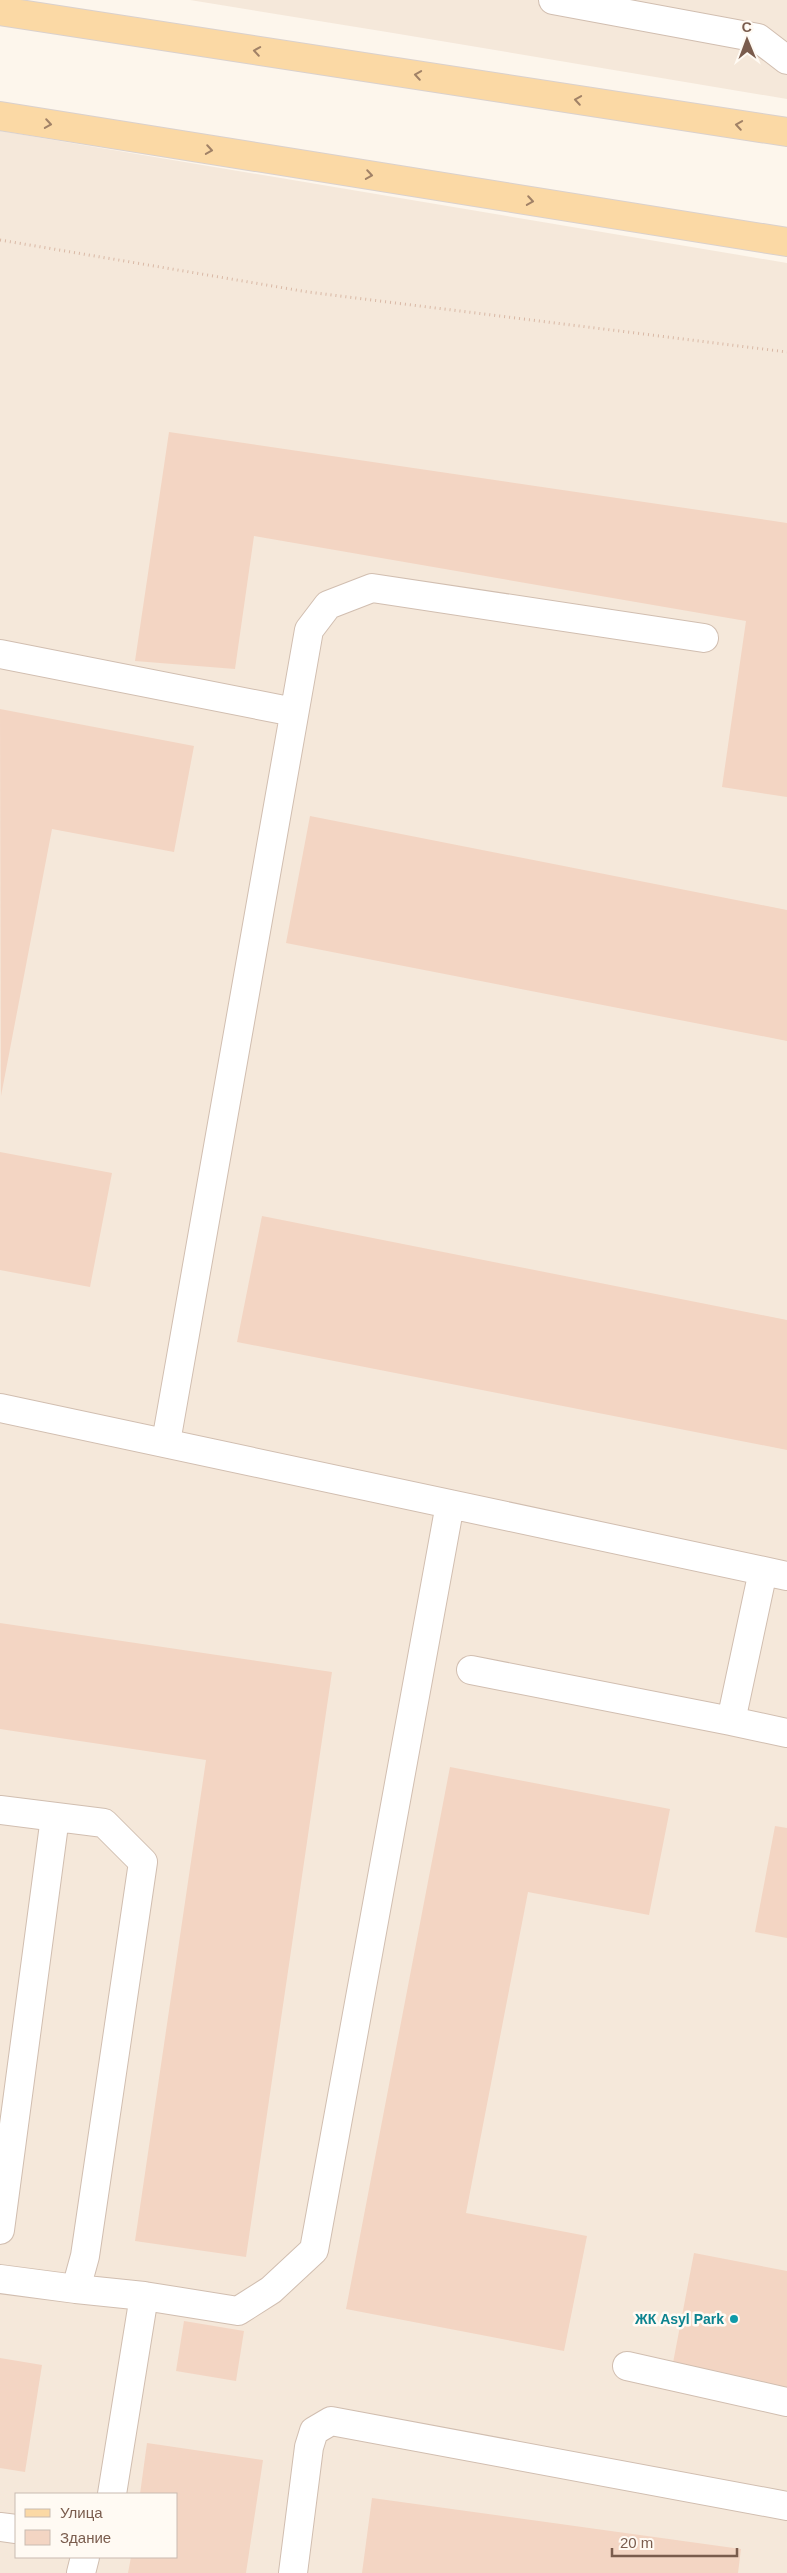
<svg xmlns="http://www.w3.org/2000/svg" width="787" height="2573" viewBox="0 0 787 2573" font-family="Arial,sans-serif">
<style>
.residential{fill:#f5e8da;fill-rule:evenodd}
.building{fill:#f3d5c3}
.lines{fill:none;stroke-linecap:round;stroke-linejoin:round}
.minor-casing{stroke:#d1beb0;stroke-width:30}
.major-casing{stroke:#dad1cd;stroke-width:30}
.path{stroke:#d9b8a5;stroke-width:3;stroke-dasharray:1 4;stroke-linecap:butt}
.minor{stroke:#fff;stroke-width:28}
.major{stroke:#fbd9a5;stroke-width:28}
.oneway{stroke:#a18267}
.culture-dot{fill:#0f9aa8;stroke:#fffaf3;stroke-width:2}
.labels{text-anchor:middle;stroke-width:5;stroke-linejoin:round;paint-order:stroke}
.culture-label{font-size:14px;font-weight:bold;fill:#0d838f;stroke:#fffaf3;text-anchor:end}
</style>
<rect width="100%" height="100%" fill="#fdf6ec"/>
<path class="residential" d="M190 0H787V99L387 32Z
M0 131 787 263V2573H0ZM16 2494H176V2557H16Z"/>
<path class="building" d="M169 432 787 523V797L722 787 746 621 254 536 235 669 135 661Z
M0 709 194 746 174 852 52 829 1 1096Z
M310 816 787 910V1041L286 943Z
M0 1152 112 1173 90 1287 0 1270Z
M262 1216 787 1320V1450L237 1342Z
M0 1623 332 1672 246 2257 135 2241 206 1760 0 1729Z
M450 1767 670 1809 649 1915 528 1892 466 2213 587 2236 564 2351 346 2309Z
M775 1826 787 1828V1938L755 1932Z
M694 2253 787 2271V2390L672 2368Z
M184 2321 244 2331 236 2381 176 2371Z
M0 2358 42 2365 25 2472 0 2468Z
M147 2443 263 2460 246 2573H128L131 2557H176V2494H140Z
M372 2498 741 2549 738 2573H362Z"/>
<g class="lines">
<g class="minor-casing">
<path id="minor" d="M553 0 758 38 787 60
M0 654 294 712
M0 1408 787 1576
M166 1442 309 630 328 605 372 588 704 638
M763 1571 731 1721 787 1733
M471 1670 731 1721
M0 1810 104 1823 143 1862 85 2256 76 2289 144 2296 112 2494
M0 2230 55 1817
M0 2279 76 2289
M144 2296 238 2311 271 2290 314 2250 450 1504
M627 2366 787 2402
M0 2527 16 2529
M81 2573 85 2557
M293 2573 309 2447 314 2431 331 2421 787 2506"/>
</g>
<g class="major-casing">
<path id="major" d="M0 11 787 132
M0 116 787 242"/>
</g>
<path class="path" d="M0 240 308 292 787 352"/>
<use href="#minor" class="minor"/>
<use href="#major" class="major"/>
</g>
<defs><path id="oneway-chevron" d="M-2-3.5L2.5 0L-2 3.5" fill="none" stroke-width="1.6" stroke-linecap="round" stroke-linejoin="round" transform="scale(1.25)"/></defs>
<g class="oneway">
<use href="#oneway-chevron" transform="translate(257 51) rotate(-171)"/>
<use href="#oneway-chevron" transform="translate(418 75) rotate(-171)"/>
<use href="#oneway-chevron" transform="translate(578 100) rotate(-171)"/>
<use href="#oneway-chevron" transform="translate(48 124) rotate(9)"/>
<use href="#oneway-chevron" transform="translate(739 125) rotate(-171)"/>
<use href="#oneway-chevron" transform="translate(209 150) rotate(9)"/>
<use href="#oneway-chevron" transform="translate(369 175) rotate(9)"/>
<use href="#oneway-chevron" transform="translate(530 201) rotate(9)"/>
</g>
<circle class="culture-dot" cx="734" cy="2319" r="5"/>
<g class="labels">
<g class="culture-label">
<text x="724" y="2324">ЖК Asyl Park</text>
</g>
</g>
<rect x="15" y="2493" width="162" height="65" fill="#fffaf3" stroke="#cabbb1"/>
<rect x="25" y="2509" width="25" height="8" fill="#fbd9a5" stroke="#cabbb1"/>
<text x="60" y="2518" font-size="15" fill="#7a5c4d">Улица</text>
<rect x="25" y="2530" width="25" height="15" fill="#f3d5c3" stroke="#cabbb1"/>
<text x="60" y="2543" font-size="15" fill="#7a5c4d">Здание</text>
<g transform="translate(747 40) rotate(359)" stroke="#fffaf3" stroke-width="4" paint-order="stroke">
<path d="M0-4L9 19L0 12L-9 19Z" fill="#7a5c4d"/>
<text y="-8" font-size="14" font-weight="bold" text-anchor="middle" fill="#7a5c4d">С</text>
</g>
<path d="M612 2548v8h125v-8" fill="none" stroke="#7a5c4d" stroke-width="2.5"/>
<text x="620" y="2548" font-size="15" fill="#7a5c4d" stroke="#fffaf3" stroke-width="4" paint-order="stroke">20 m</text>
</svg>
